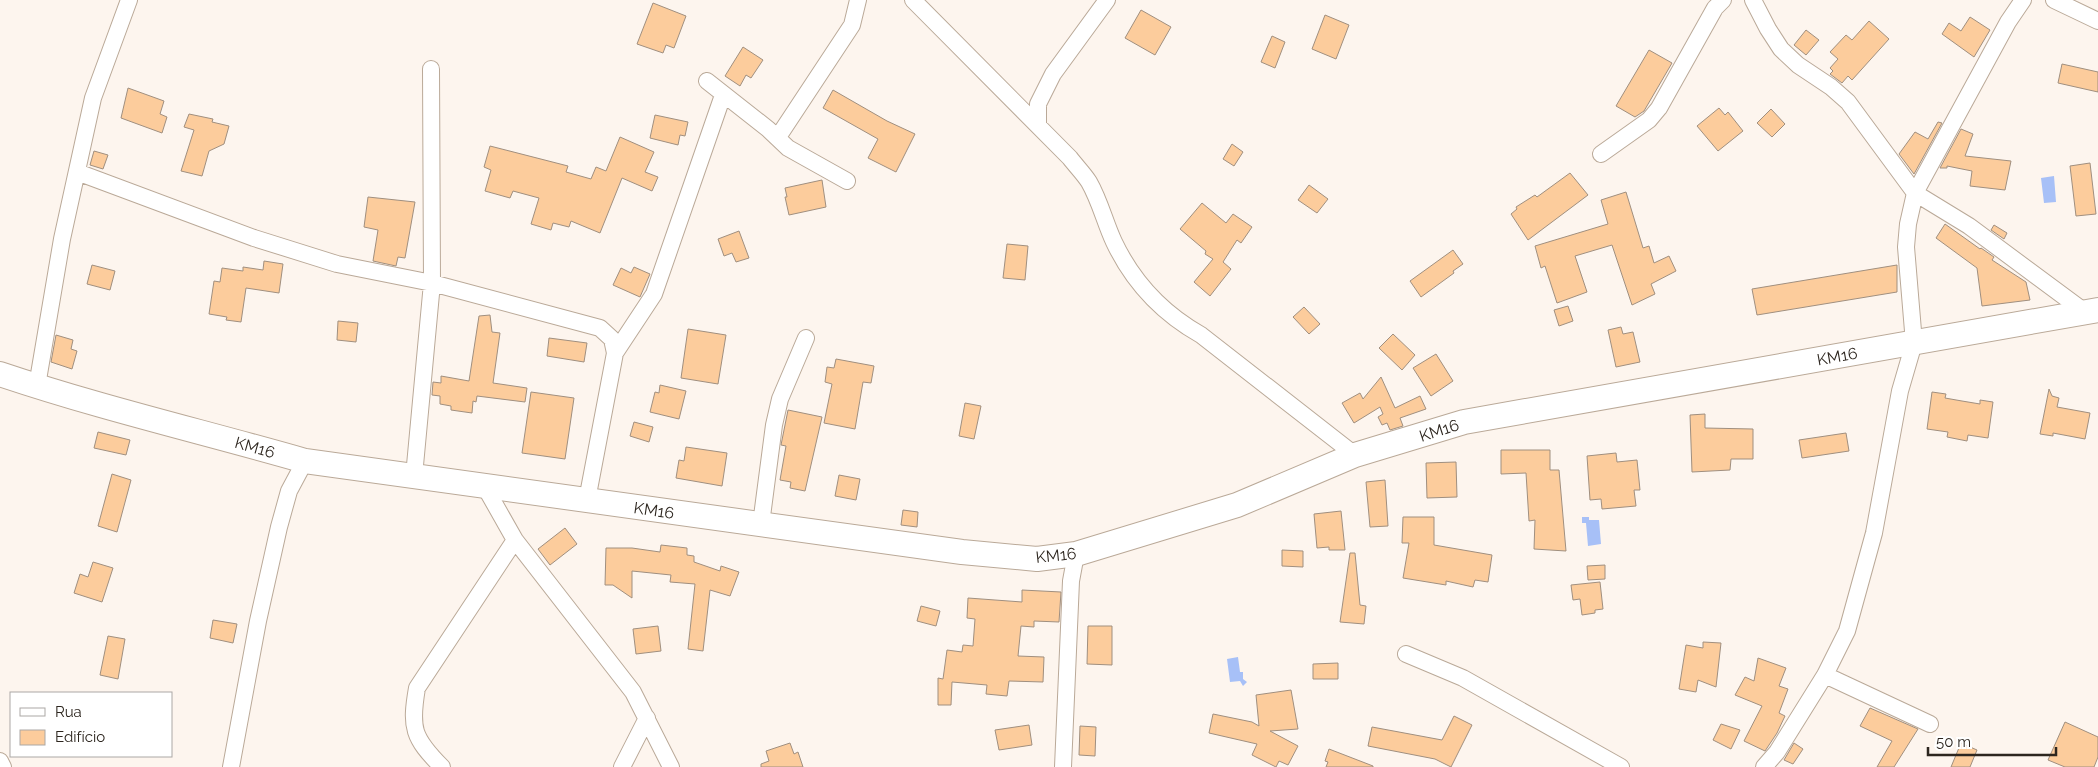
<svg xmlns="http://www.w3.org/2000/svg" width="2098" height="767" viewBox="0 0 2098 767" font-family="Raleway,sans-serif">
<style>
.water{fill:#a7c0f7}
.building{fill:#fccc9c;stroke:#a08f7f}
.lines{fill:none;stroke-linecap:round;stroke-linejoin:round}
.street-casing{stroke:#baa998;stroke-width:18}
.secondary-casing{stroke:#baa998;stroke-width:26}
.street{stroke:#fff;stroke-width:16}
.secondary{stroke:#fff;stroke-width:24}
.labels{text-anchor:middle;stroke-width:4;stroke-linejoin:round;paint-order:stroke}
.street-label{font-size:16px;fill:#2d261f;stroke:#fff}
</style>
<rect width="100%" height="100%" fill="#fdf5ee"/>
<path class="water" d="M2054 176 2056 202 2044 203 2041 178Z
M1582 517H1589V520H1599L1601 544 1588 546 1586 523H1582Z
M1238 657 1240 672H1243V679L1247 682 1243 686 1240 681 1230 682 1227 659Z"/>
<path class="building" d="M653 3 686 16 674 48 666 45 663 53 637 44Z
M1141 10 1171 27 1155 55 1125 38Z
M1325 15 1349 25 1336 59 1312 49Z
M1970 17 1990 30 1974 57 1942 34 1949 23 1961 31Z
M1869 21 1889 39 1852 80 1848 76 1842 83 1830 74 1833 71 1830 68 1838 59 1830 52 1846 35 1852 40Z
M1806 30 1819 40 1806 55 1794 45Z
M1272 36 1285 42 1275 68 1261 62Z
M743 47 763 60 751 78 746 75 740 86 725 76Z
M1649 50 1672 63 1644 111 1635 117 1616 106Z
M2062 64 2098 72V92L2058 83Z
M128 88 164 101 160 114 167 117 162 133 121 118Z
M833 90 887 121 915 134 896 172 868 158 878 139 823 108Z
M1719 108 1725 115 1728 112 1743 131 1718 151 1697 126Z
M1771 109 1785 124 1772 137 1757 123Z
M189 114 213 119 212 122 229 126 224 144 209 151 202 176 181 171 194 130 184 127Z
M655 115 688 122 685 136 680 135 678 145 650 138Z
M1938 122 1942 123 1914 174 1899 154 1915 132 1928 139Z
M1961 129 1973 134 1965 156 2011 161 2005 190 1970 186 1972 171 1947 166V168H1940Z
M620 137 654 152 645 172 658 177 652 191 622 178 600 233 571 221 569 227 553 223 551 230 531 224 539 198 513 191 510 198 485 191 491 170 484 167 490 146 568 166 566 172 591 179 596 167 606 171Z
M1232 144 1243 152 1234 166 1223 159Z
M94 151 108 155 103 169 90 165Z
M2090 163 2096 214 2076 216 2070 166Z
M1570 173 1588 195 1528 240 1511 214 1517 209 1516 207 1535 195 1537 197Z
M822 180 826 207 789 215 785 197H787L785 188Z
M1309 185 1328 199 1317 213 1298 200Z
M1626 192 1643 248 1649 246 1654 263 1669 256 1676 271 1651 284 1655 294 1632 305 1612 245 1575 256 1587 292 1557 303 1545 266 1541 268 1535 246 1608 224 1601 200Z
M368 197 415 202 405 258 398 257 396 266 373 261 378 230 364 227Z
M1202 203 1226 223 1233 214 1252 227 1241 243 1237 240 1223 262 1231 269 1210 296 1194 282 1213 259 1205 254 1206 251 1180 229Z
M1945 224 1980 249 1981 248 1994 257 1992 260 2026 282 2030 300 1982 306 1977 268 1936 238Z
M1994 225 2007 233 2004 239 1991 230Z
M739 231 749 258 736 262 732 253 724 256 718 239Z
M1007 244 1028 246 1025 280 1003 278Z
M1453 250 1463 264 1453 271 1454 273 1421 297 1410 281Z
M264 261 283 264 279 293 246 288 241 322 226 320 227 317 209 314 214 281 220 282 222 268 243 271V267L263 270Z
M92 265 115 271 110 290 87 284Z
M1897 265V292L1757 315 1752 289Z
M634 267 650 274 640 297 613 285 621 268 631 273Z
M1568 306 1573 321 1559 326 1554 310Z
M1304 307 1320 324 1309 334 1293 317Z
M490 315 492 332 500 333 493 383 527 388 525 402 477 396 476 402 473 401 472 413 451 410V406L440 404V396L432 395 433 382 441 383V376L469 381 479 316Z
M338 321 358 323 356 342 337 340Z
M1621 327 1623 334 1633 332 1640 362 1616 367 1608 330Z
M688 329 726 335 718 384 681 378Z
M1393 334 1415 355 1402 370 1379 348Z
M56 335 73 340 71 349 77 351 72 369 51 362Z
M549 338 587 343 584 362 547 356Z
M1436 354 1453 381 1431 396 1413 368Z
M836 359 874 366 871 383 863 382 855 429 824 423 832 384 825 382 827 367 834 368Z
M1381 377 1395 408 1420 396 1426 409 1400 418 1403 426 1390 430 1387 423 1382 425 1378 417 1383 414 1380 407 1354 423 1342 403 1360 393 1363 399Z
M660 385 686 391 679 419 650 412 655 392 659 393Z
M2049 389 2052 396 2059 398 2057 407 2090 413 2085 439 2053 433V436L2040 434Z
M531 392 574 398 565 459 522 453Z
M1932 392 1946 394 1945 398 1962 401 1980 404V400L1993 402 1988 438 1968 435 1967 441 1947 437 1948 432 1927 429Z
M965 403 981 406 974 439 959 436Z
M788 410 822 417 805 491 790 488 791 482 780 480 786 446 781 445Z
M1705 414V428L1753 429V459H1731L1730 470 1692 472 1690 415Z
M634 422 653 427 649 442 630 436Z
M98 432 130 440 126 455 94 448Z
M1846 433 1849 451 1802 458 1799 440Z
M686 447 727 453 722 486 676 478 679 460 684 461Z
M1501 450H1550V470H1559L1566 551 1534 549 1535 520 1529 521 1526 473 1501 474Z
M1616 453 1617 462 1637 460 1640 490H1634L1636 506 1602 509 1601 499 1590 500 1587 456Z
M1456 462 1457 497 1427 498 1426 463Z
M112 474 131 480 117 532 98 526Z
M839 475 860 479 856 500 835 496Z
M1385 480 1388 526 1370 527 1366 482Z
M903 510 918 512 917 527 901 525Z
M1341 511 1345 550H1329V547L1317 548 1314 514Z
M1403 517H1434V545L1492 555 1488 582 1475 580 1473 587 1446 581V585L1403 578 1409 543H1402Z
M565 528 577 544 550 565 538 549Z
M661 545 687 548V555L694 556V562L720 571 721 566 739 572 730 596 710 590 703 651 688 649 695 584 670 582 671 575 632 571V598L613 585H605L606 548H632L660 552Z
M1282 550 1303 551V567L1282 566Z
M1350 553H1355L1360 605 1366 606 1364 624 1340 622Z
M93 562 113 568 102 602 74 593 80 574 88 577Z
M1605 565V579L1588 580 1587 566Z
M1600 582 1603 609 1595 610V613L1582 615 1580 599 1573 600 1571 585Z
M1022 590 1061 592 1059 622 1034 621V627L1021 626 1018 656 1044 657 1043 682 1009 681 1007 696 986 694 987 685 952 682 951 705H938V678L943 679 947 650 962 652 963 645 973 646 975 619 967 618 968 598 1022 602Z
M921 606 940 611 936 626 917 621Z
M213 620 237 624 233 643 210 638Z
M658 626 661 651 636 654 633 629Z
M1088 626H1112V665L1087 664Z
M108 636 125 639 118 679 100 675Z
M1703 642 1721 643 1716 687 1698 680 1696 692 1679 689 1686 645 1703 648Z
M1758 658 1786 668 1779 686 1788 689 1779 713 1785 716 1777 733 1765 751 1744 741 1762 706 1735 695 1745 677 1754 681Z
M1338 663V679H1313V664Z
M1291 690 1298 729 1270 731 1298 746 1288 765 1279 761 1276 767 1252 755 1257 744 1209 733 1213 714 1252 722 1259 726 1256 695Z
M1870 708 1918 729 1894 767H1877L1892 741 1860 726Z
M1454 716 1472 725 1451 767 1435 759 1368 746 1372 727 1442 740Z
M2065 722 2098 737V757L2094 767H2065L2048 760Z
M1721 724 1740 730 1731 749 1713 740Z
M1029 725 1032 745 999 750 995 730Z
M1080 726 1096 727 1095 756 1079 755Z
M790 743 794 754 798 752 803 767H761V764L769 761 766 751Z
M1794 743 1803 749 1793 764 1784 760Z
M1961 743 1977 750 1970 767H1951Z
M1329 749 1373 766V767H1326L1328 762 1325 761Z"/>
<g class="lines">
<g class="street-casing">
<path id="street" d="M913 0 1070 158C1076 166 1084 174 1089 182 1100 201 1105 223 1114 242 1133 282 1162 313 1201 335L1355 455
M1753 0 1768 29 1781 49 1798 65 1831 87 1848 102 1915 193 1969 226 2085 312
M2054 0 2098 21
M707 81 768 129 788 148 847 181
M1038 125V104L1053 74 1107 0
M778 137 852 25 858 0
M1601 154 1649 120 1659 108 1715 8 1723 0
M77 172 254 238 337 264 432 283 600 328 612 339 615 353 587 500
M615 353 654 294 723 95
M37 386 62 239 93 98 129 0
M414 476 432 283 431 69
M485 487 515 540 633 692 671 767
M761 524 774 425 780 399 806 338
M1406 654 1463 678 1621 767
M1825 675 1930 724
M0 761 3 767
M231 767 258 621 279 527 289 491 305 461
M442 767C413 738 410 728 417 688L515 540
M622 767 647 718
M1063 767 1071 581 1076 554
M1764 767 1777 752 1825 675 1847 631 1874 533 1900 391 1914 343 1906 247 1908 224 1915 193 2008 22 2023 0"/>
</g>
<g class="secondary-casing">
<path id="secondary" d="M0 374C101 408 204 432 305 461L962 552 1037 559 1076 554 1237 505 1355 455 1464 422 2098 310"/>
</g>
<use href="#street" class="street"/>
<use href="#secondary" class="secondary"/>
</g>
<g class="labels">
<g class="street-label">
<text transform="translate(1837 356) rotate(-10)" y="6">KM16</text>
<text transform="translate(1439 430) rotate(-18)" y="6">KM16</text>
<text transform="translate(255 447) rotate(16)" y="6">KM16</text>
<text transform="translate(654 510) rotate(8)" y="6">KM16</text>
<text transform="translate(1056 555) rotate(-6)" y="6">KM16</text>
</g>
</g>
<rect x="10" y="692" width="162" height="65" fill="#ffffff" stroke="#aba8a5"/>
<rect x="20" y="708" width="25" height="8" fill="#ffffff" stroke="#aba8a5"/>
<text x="55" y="717" font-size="15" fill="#2d261f">Rua</text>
<rect x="20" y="730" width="25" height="15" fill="#fccc9c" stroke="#aba8a5"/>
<text x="55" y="742" font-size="15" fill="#2d261f">Edifício</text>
<path d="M1928 747v8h128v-8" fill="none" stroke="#2d261f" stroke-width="2.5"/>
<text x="1936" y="747" font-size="15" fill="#2d261f" stroke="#ffffff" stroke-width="4" paint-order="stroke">50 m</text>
</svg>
